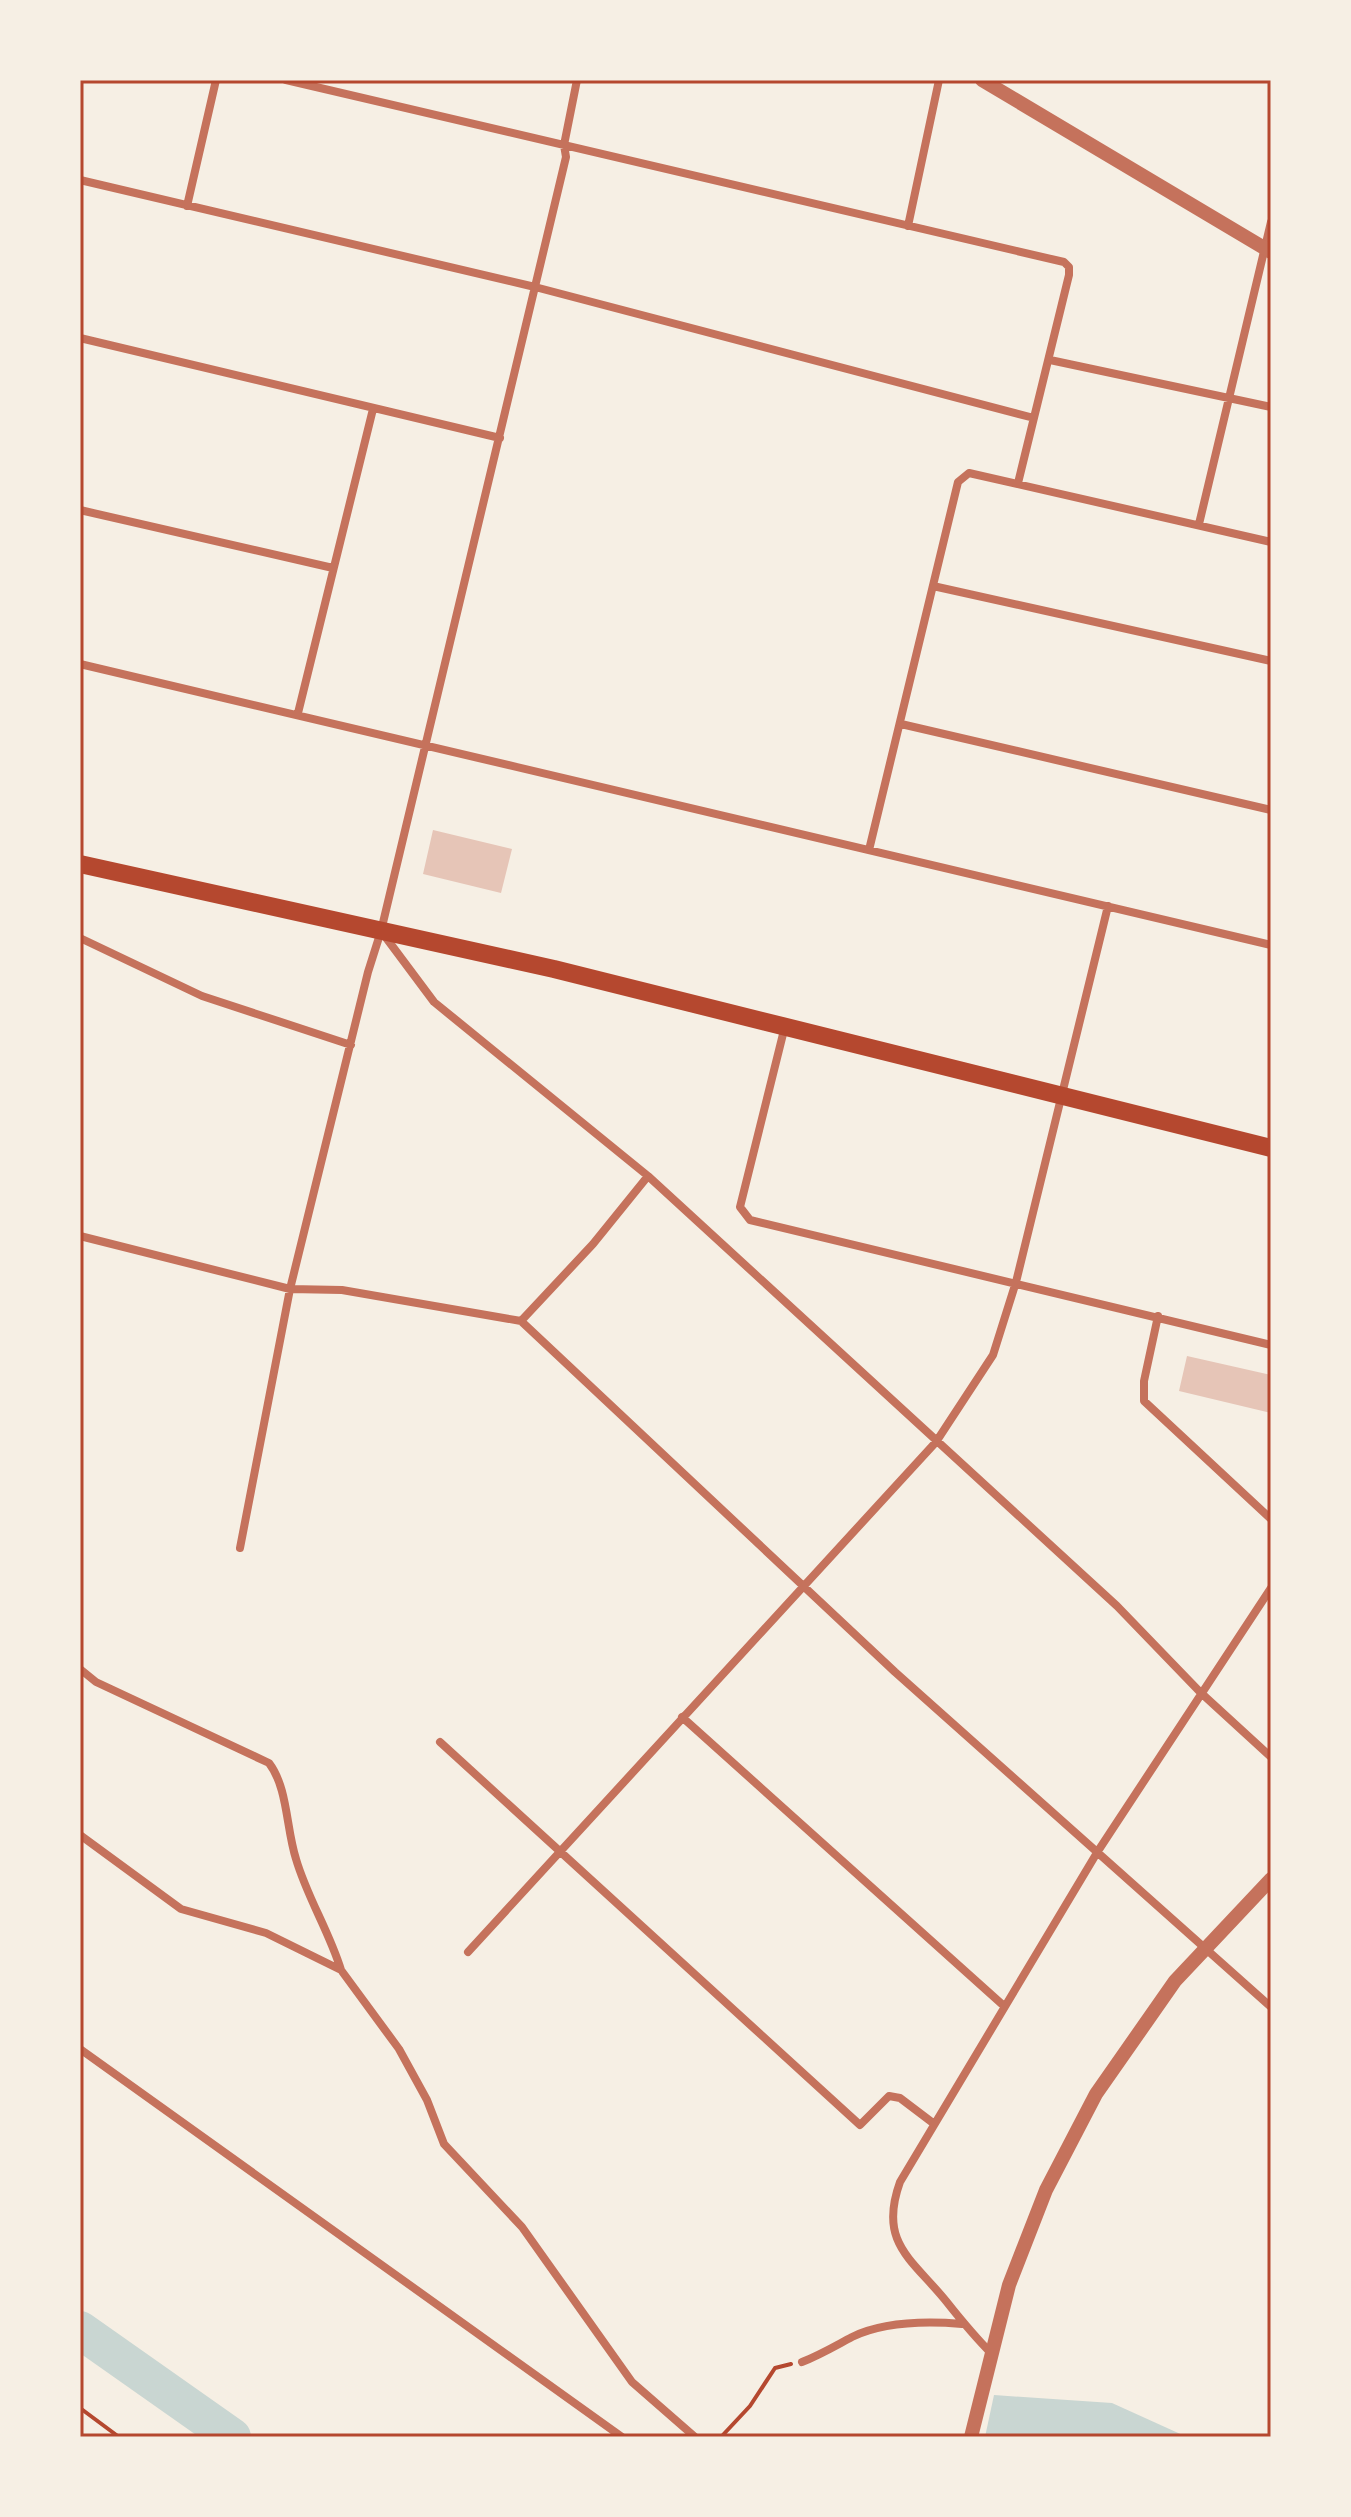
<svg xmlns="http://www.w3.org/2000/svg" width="1351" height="2517" viewBox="0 0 1351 2517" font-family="'Libre Baskerville',serif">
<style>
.water{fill:#c9d6d2}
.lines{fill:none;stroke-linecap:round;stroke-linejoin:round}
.river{stroke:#c9d6d2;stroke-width:38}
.building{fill:#e6c5b7}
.path{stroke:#b5482f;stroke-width:4}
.minor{stroke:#c5725c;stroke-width:8}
.tertiary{stroke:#c5725c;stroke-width:14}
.trunk{stroke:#b5482f;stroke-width:18}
.neatline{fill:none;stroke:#b5482f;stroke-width:3}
</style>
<rect width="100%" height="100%" fill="#f6efe4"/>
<path class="water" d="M994 2395 1112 2403 1187 2437H985Z"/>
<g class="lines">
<path class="river" d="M80 2330 232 2437"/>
</g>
<path class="building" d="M433 830 512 849 501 893 423 874Z
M1187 1356 1271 1375V1413L1179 1391Z"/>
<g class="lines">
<path class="path" d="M80 2408 119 2437
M721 2437 750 2406 775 2368 791 2364"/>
<path class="minor" d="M286 80 1064 262 1069 267V275L1018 483
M80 180 535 287 1034 418
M187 206 216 80
M908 226 939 80
M80 338 500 438
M1050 360 1271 407
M80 510 333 568
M1199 524 1271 222
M933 586 1271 661
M80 664 1271 945
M298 713 373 409
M901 724 1271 810
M869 850 958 482 969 473 1271 542
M384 935 434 1002 648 1176 1117 1606 1200 1692 1271 1757
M80 938 202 996 351 1045
M785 1026 740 1207 750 1220 1271 1345
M80 1236 290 1289 342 1290 521 1321 895 1672 1271 2007
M1158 1316 1144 1381V1401L1271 1519
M521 1321 593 1244 648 1176
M240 1548 290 1289 368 972 381 931 566 157 564 145 577 80
M80 1669 96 1682 269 1763C288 1788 286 1828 296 1859 307 1897 329 1931 341 1970
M682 1717 1004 2006
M440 1742 860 2125 889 2096 900 2098 933 2123
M80 1835 181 1909 266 1933 341 1970 399 2049 427 2100 444 2144 522 2227 632 2382 695 2437
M468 1952 936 1442 993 1355 1016 1282 1108 906
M80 2049 622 2437
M992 2354C975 2337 961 2320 946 2301 912 2259 878 2243 900 2182L1098 1851 1271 1588
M802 2362C820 2355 835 2346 852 2337 885 2321 926 2321 962 2324"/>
<path class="tertiary" d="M982 80 1271 252
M971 2437 1009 2285 1046 2190 1096 2094 1175 1981 1271 1879"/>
<path class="trunk" d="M80 864 554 969 1271 1148"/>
</g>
<rect width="1351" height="2517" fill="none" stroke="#f6efe4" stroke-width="164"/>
<rect x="82" y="82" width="1187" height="2353" class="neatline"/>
</svg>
